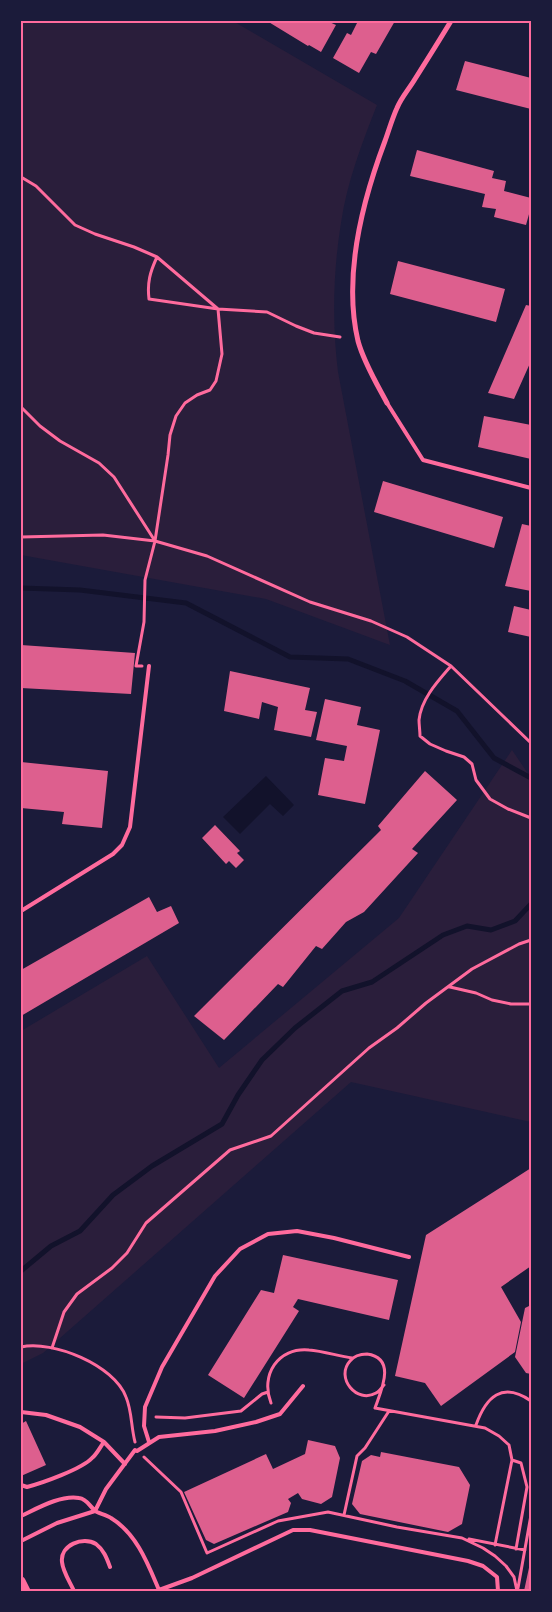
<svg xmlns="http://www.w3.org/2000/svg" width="552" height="1612" viewBox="0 0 552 1612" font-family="Roboto,sans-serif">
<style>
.green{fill:#2a1e3b}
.water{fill:#12122b}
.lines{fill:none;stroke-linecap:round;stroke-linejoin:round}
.stream{stroke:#12122b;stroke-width:5}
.building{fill:#dd5f8e}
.path{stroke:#ff6b9d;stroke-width:3}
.service{stroke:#ff6b9d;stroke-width:4}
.minor{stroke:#ff6b9d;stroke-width:5}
.tertiary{stroke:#ff6b9d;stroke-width:9}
.neatline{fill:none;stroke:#ff6b9d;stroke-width:2}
</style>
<rect width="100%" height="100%" fill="#1b1b3a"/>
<path class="green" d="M21 21H233L377 105C362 143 347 182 341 223 333 272 332 323 338 372L390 645 266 599 21 555Z
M512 750 531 778V1122L351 1082 43 1353 21 1364V1031L147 956 219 1068 399 918Z"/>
<path class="water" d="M266 776 294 805 283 816 270 804 240 834 223 817Z"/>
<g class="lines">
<path class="stream" d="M21 588 80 590 186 603 290 657 348 659 405 681 457 711 494 758 531 778
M21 1271 51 1246 80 1231 113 1195 152 1166 222 1124 238 1095 262 1060 295 1028 342 991 372 982 443 935 467 926 491 930 515 921 531 904"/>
</g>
<path class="building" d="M267 21H327L336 25 321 52 309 45 308 46Z
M358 21H395L376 54 371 52 359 73 333 58 347 33 351 35Z
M465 61 531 78V109L456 90Z
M417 150 494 171 492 178 506 181 504 191 531 198V207L526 225 494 217 496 209 482 207 485 194 410 176Z
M398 261 505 289 496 322 390 294Z
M526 305 531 306V361L514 399 488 393Z
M484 416 531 425V459L478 447Z
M383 481 503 517 494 548 374 512Z
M522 524 531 526V591L505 586Z
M514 606 531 610V637L508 632Z
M21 645 135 653 131 694 21 688Z
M230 671 310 688 305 710 317 712 311 737 274 730 278 707 262 702 259 719 224 711Z
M325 699 361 707 357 725 380 730 365 804 318 795 325 758 344 761 347 746 316 740Z
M21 762 108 771 102 828 62 824 64 812 21 808Z
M425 771 457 800 412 849 418 853 364 912 346 922 322 949 316 946 283 987 278 984 224 1040 194 1016 381 830 378 826Z
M215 825 240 851 237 853 244 860 236 868 229 861 226 864 202 838Z
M149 897 157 912 171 906 179 923 21 1016V970Z
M531 1168V1266L501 1287 521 1322 515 1352 441 1406 425 1383 395 1376 426 1235Z
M283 1255 398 1280 389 1320 298 1299 293 1307 299 1311 244 1398 208 1375 261 1290 274 1293Z
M531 1305V1374L526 1373 515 1357 525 1308Z
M26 1421 46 1465 21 1476V1424Z
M308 1440 335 1446 340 1458 332 1497 321 1504 302 1499 298 1493 288 1499 291 1503 288 1512 214 1544 206 1540 184 1492 266 1454 273 1469 305 1454Z
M381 1452 459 1467 470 1485 462 1524 448 1532 360 1514 352 1504 362 1461 371 1455 380 1457Z
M530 1563 531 1591H524Z"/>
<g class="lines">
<path class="path" d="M21 177 36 186 75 225 95 234 134 247 157 257 218 309 222 354 216 381 210 390 197 395 185 403 176 416 170 435 168 455 155 541 145 580 144 622 136 666H142
M157 257C150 272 147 283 149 299L218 309 267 312 296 326 314 333 340 337
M21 407 40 426 60 441 99 463 114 477 155 541
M21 537 103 535 155 541 207 556 310 602 371 621 407 637 451 666C438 681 421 699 419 720 419 725 420 731 420 736L430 744 446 751 464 757 472 764 476 780 490 799 508 809 531 818
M451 666 531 743
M450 987 476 993 492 1000 511 1004H531
M21 1347C53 1340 114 1365 126 1397 132 1411 131 1427 135 1442
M52 1348 64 1312 77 1294 112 1268 127 1253 146 1223 230 1150 271 1136 369 1048 397 1028 426 1003 472 969 519 944 531 940
M384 1385C382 1387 379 1392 376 1393 357 1404 335 1378 350 1361 354 1356 360 1354 367 1354 397 1358 381 1391 375 1408L485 1428 499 1436 509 1445 512 1460 495 1545
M271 1403C260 1375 278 1347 309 1350 323 1351 338 1356 352 1358
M156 1417 185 1418 241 1411 262 1394 268 1392
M476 1425C486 1397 502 1381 531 1401
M144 1457 181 1492 207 1553 278 1521 328 1512 397 1527 462 1538 483 1548 495 1556 506 1566 514 1577 517 1591
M512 1460 521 1463 527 1487 516 1549
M344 1515 357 1456 365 1448 389 1411
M469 1539 525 1550
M518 1588 531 1515"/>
<path class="service" d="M387 403 423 460 531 488
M21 911 113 854 122 845 130 827 149 666
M21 1412 46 1415 80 1427 104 1442 125 1464
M149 1442 144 1426 145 1407 162 1367 215 1276 240 1249 268 1234 297 1231 334 1238 409 1257
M21 1485 27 1487C42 1483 82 1469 92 1458 97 1454 100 1447 104 1442
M95 1511 106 1489 135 1450 137 1451 159 1437 215 1431 256 1422 280 1414 303 1386
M21 1516C38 1508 60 1495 79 1498 88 1499 90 1508 97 1512 101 1514 107 1515 111 1518 137 1534 148 1564 159 1590L192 1578 293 1530H310L468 1561 483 1566 497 1577 498 1591
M21 1541 57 1523 95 1511
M74 1591C70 1582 63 1572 62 1562 60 1545 83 1536 96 1544 104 1550 107 1559 110 1567"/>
<path class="minor" d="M387 403C377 384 364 363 358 341 343 277 362 202 385 141 389 130 392 119 397 108 401 98 409 89 415 79 427 60 439 41 451 21"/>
<path class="tertiary" d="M21 1581 26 1591"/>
</g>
<rect width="552" height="1612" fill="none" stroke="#1b1b3a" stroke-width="45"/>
<rect x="22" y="22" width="508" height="1568" class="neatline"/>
</svg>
